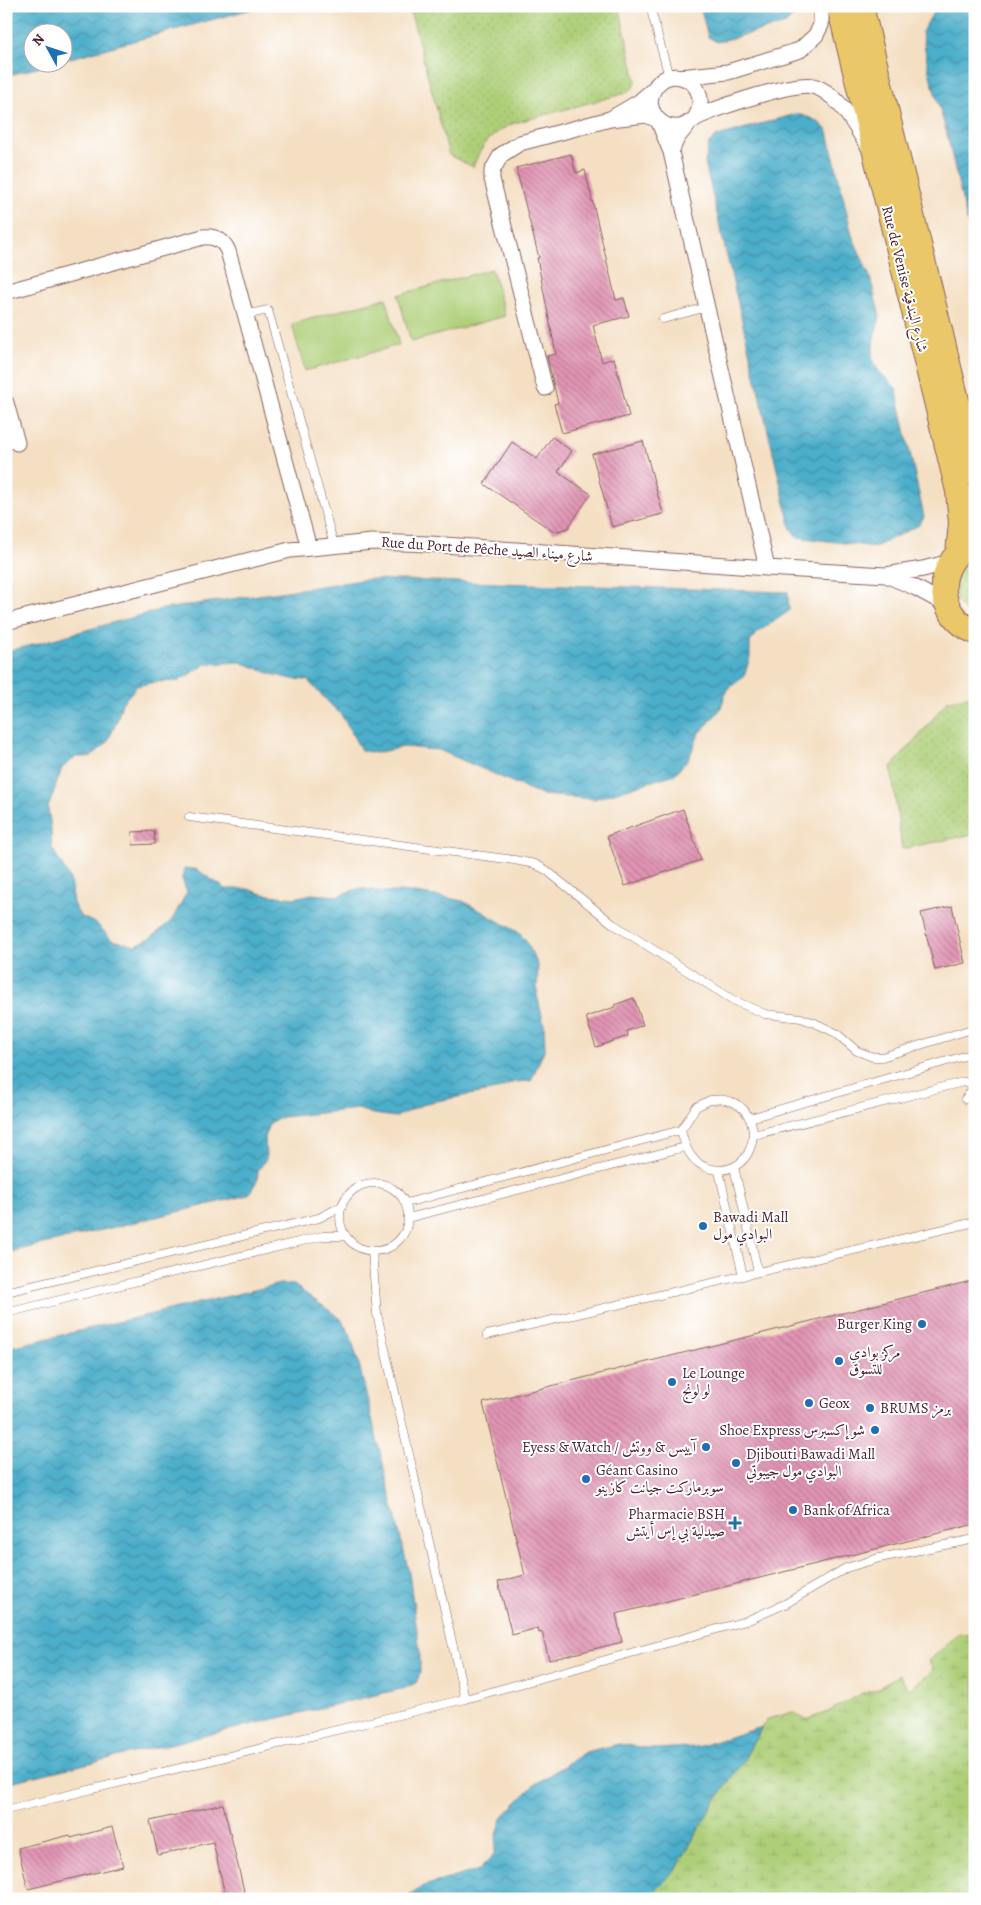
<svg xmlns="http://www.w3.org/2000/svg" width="981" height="1905" viewBox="0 0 981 1905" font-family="Alegreya,Amiri,serif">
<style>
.grass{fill:url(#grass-dots);stroke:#7c7752}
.wetland{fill:url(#wetland-marsh);stroke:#7c7752}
.pitch{fill:#aecf78;stroke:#7c7752}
.water{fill:url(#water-waves);stroke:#4a667a}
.building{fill:url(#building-back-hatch)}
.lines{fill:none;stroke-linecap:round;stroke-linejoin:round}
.lane-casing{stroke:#866260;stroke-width:9}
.street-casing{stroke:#866260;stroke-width:17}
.primary-casing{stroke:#866260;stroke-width:26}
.lane{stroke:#fff;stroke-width:8}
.street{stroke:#fff;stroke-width:15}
.primary{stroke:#eac769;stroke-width:24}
.poi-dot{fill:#1f6fb2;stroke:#fff;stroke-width:2}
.labels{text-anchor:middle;stroke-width:4;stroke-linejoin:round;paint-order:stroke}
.street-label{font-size:15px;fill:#4a1f2b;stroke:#fff}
.poi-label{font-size:15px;fill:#4a1f2b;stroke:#fff;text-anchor:start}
</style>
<defs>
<pattern id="grass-dots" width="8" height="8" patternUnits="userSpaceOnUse" patternTransform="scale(1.25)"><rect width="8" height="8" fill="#aecf78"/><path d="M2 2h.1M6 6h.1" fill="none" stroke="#97b168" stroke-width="1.8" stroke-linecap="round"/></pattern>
<pattern id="wetland-marsh" width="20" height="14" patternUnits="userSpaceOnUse" patternTransform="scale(1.25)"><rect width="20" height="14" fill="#aecf78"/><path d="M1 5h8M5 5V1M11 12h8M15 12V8" fill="none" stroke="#97b168"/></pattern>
<pattern id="water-waves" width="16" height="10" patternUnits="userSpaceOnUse" patternTransform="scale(1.25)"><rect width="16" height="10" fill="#4baeca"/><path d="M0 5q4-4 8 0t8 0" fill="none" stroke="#408da4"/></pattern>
<pattern id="building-back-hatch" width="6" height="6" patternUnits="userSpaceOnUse" patternTransform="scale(1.25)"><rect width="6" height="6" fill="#e195b4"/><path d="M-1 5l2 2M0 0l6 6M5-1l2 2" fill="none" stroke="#b87993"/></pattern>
</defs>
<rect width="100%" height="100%" fill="#fff"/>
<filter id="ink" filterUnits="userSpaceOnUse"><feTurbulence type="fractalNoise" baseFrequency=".02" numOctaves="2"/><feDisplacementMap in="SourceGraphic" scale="10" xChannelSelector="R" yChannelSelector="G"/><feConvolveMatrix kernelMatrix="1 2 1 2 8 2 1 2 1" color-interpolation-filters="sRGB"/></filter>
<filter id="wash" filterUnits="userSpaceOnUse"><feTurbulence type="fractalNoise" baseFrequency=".0096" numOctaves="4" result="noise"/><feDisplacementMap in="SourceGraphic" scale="20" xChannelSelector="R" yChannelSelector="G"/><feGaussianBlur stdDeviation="1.12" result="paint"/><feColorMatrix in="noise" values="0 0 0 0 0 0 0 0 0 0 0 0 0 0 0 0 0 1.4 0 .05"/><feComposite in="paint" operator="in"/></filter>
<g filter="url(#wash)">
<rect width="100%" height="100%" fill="#f4dfc3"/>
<path class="grass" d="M409 6H619L636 81 633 88 626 93 514 123C492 133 481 145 473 167L449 155Z
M975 553V621L956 601C955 575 955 570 975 553Z
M975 694V836L974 834 902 849 891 767 920 735 947 701Z"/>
<path class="wetland" d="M959 1633 975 1636V1899H647L675 1871 713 1804 743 1761 762 1727 768 1719 793 1712 806 1720 828 1712 861 1694 879 1689 899 1674 908 1690 933 1671 929 1661Z"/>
<path class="pitch" d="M492 269 505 316 411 342 398 295Z
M386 298 399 345 305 371 292 324Z"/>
<path class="water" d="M6 6H263L63 60 62 32H32V62L55 63 6 76Z
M700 6H794C795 13 791 19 786 24L717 42 708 37Z
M937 6H975V255L946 130 929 72 922 32Z
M796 114C810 117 819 120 828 132L852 235 870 277 880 317 874 338 872 357 878 370 896 388 924 517 919 525 875 547 797 537 791 529 705 163 709 143 718 136Z
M369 579 788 592 789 611 757 633 750 641V657L744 677 727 689 720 710 699 734 689 758 675 774 594 799 542 795 439 750 404 747 375 753 361 750 342 716 307 680 292 679 271 674 241 662 206 664 179 681 154 682 137 686 122 703 117 721 107 743 90 757H76L62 768 48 808 51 828 52 848 70 879 73 903 80 916 97 924 112 940 136 945 152 937 172 920 187 892 182 879 184 868 196 869 226 889H248L263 894 294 898 312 894 338 896 360 888 383 892H408L448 898 463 901 518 932 525 939 538 965 537 995 544 1024 545 1048 531 1081 514 1082 496 1090 426 1103 396 1117 373 1114 358 1109 282 1117 269 1124 265 1135 266 1159 258 1171 257 1181 248 1195 6 1253V652L163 609Z
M280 1284 294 1285 341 1319 350 1334 359 1364 409 1573 420 1652V1673L416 1683 405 1688 6 1783V1348Z
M762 1727 743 1761 713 1804 675 1871 647 1899H405L423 1886 479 1870 494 1855 497 1834 503 1816 534 1785 585 1752 619 1744 653 1749 697 1747Z"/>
<g id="blocks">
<path class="building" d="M571 154 576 173 585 170 616 300 624 298 629 316 593 325 602 362 614 358 629 416 562 433 554 404 558 403 547 356 556 354 537 258H539L516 168Z
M552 437 572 451 558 472 591 494 568 528 554 532 484 484 512 442 537 459Z
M643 441 663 514 612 527 592 454Z
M683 809 701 860 625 886 607 836Z
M154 831 155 844 133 845 132 832Z
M952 906 965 963 935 970 921 913Z
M634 998 643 1025 627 1031 628 1036 596 1047 586 1017 615 1007 614 1005Z
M975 1280V1524L616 1614 622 1642 549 1660 542 1632 539 1633 538 1628 512 1635 498 1582 525 1575 483 1403Z
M223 1804 246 1899H226L213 1842 158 1855 150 1821Z
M112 1827 123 1866 28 1889 18 1848 70 1835 71 1838Z"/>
</g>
</g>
<g filter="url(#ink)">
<use href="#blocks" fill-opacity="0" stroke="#866260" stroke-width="1"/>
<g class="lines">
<g class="lane-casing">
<path id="lane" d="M650 6 669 77
M245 315 268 310 334 545
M663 319 707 307
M189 817 514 860 535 864 546 870 613 924 733 1000 765 1014 801 1018 815 1023 836 1033 857 1051 873 1057H882L975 1028
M975 881V903
M965 1099 975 1087
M710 1100C715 1100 721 1099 725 1100 769 1108 758 1178 712 1169 691 1165 685 1147 681 1130L696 1107Z
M750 1118 975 1053
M754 1135 963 1082 975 1083
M734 1167 758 1272
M719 1171 743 1276
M340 1217a34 34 0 1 1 68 0a34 34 0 1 1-68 0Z
M406 1203 681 1130
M408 1218 685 1147
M372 1251 377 1314 465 1699
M6 1292 319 1218 342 1206
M6 1313 323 1236H346
M487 1335 975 1222
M6 1810 465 1699 746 1621 785 1604 846 1568 879 1558 975 1539"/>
</g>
<g class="street-casing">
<path id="street" d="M680 77 728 72 800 50 816 35 821 25V6
M653 90 639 102 610 119 646 115 658 120 671 152 677 138 689 123
M695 118C715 85 671 60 654 89 643 107 659 130 680 127 688 125 693 119 700 116 720 107 794 81 813 86 840 94 854 125 868 146
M671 152 767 568
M6 292 203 237C215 236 223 240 228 251L309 548
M545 388 492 179V171L501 155 520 143 610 119
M6 403 17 443
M886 575 914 587 947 605
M6 622 290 550 372 542 430 544 767 568 886 575 923 569 950 562"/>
</g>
<g class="primary-casing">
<path id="primary" d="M839 6 958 491 961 523 958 553
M861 6 975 474
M969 544C934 567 935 614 975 632"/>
</g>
<use href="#lane" class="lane"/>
<use href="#street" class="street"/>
<use href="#primary" class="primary"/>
</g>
</g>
<g class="poi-dot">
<circle cx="703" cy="1226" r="5"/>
<circle cx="922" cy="1324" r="5"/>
<circle cx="839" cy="1361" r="5"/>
<circle cx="672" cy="1382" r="5"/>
<circle cx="809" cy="1403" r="5"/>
<circle cx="870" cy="1408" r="5"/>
<circle cx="875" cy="1430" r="5"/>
<circle cx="706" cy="1447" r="5"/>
<circle cx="736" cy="1463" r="5"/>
<circle cx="586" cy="1479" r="5"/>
<circle cx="793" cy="1510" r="5"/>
<path d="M732.5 1515.5h5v5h5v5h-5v5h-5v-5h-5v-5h5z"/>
</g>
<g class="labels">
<g class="street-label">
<text transform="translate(905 279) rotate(76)" y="5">Rue de Venise شارع البندقية</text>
<text transform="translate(487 549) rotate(4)" y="5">Rue du Port de Pêche شارع ميناء الصيد</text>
</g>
<g class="poi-label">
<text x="713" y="1222">Bawadi Mall<tspan x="713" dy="17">البوادي مول</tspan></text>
<text x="912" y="1329" text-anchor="end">Burger King</text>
<text x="849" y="1357">مركز بوادي<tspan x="849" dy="17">للتسوق</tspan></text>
<text x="682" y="1378">Le Lounge<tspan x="682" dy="17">لو لونج</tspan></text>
<text x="819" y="1408">Geox</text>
<text x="880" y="1413">BRUMS برمز</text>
<text x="865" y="1435" text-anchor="end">Shoe Express شو إكسبرس</text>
<text x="696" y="1452" text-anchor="end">Eyess &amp; Watch / آييس &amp; ووتش</text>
<text x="746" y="1459">Djibouti Bawadi Mall<tspan x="746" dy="17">البوادي مول جيبوتي</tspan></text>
<text x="596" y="1475">Géant Casino<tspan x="596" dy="17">سوبرماركت جيانت كازينو</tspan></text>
<text x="803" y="1515">Bank of Africa</text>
<text x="725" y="1519" text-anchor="end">Pharmacie BSH<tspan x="725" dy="17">صيدلية بي إس أيتش</tspan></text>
</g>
</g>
<rect width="981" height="1905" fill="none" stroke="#fff" stroke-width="25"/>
<g transform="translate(48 48) rotate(310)"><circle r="24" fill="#ffffff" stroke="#b7a5aa"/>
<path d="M0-4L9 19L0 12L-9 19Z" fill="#1f6fb2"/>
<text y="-8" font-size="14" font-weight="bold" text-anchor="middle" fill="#4a1f2b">N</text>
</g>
</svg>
